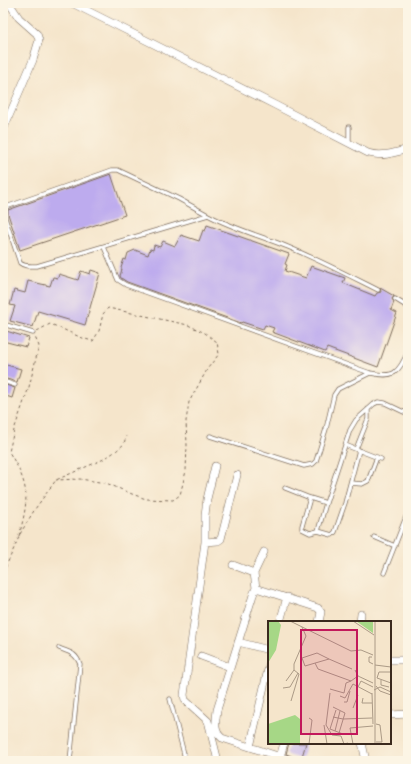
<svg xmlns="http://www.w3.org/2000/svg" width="411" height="764" viewBox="0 0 411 764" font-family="'Shantell Sans',sans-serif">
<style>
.building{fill:#bdabee}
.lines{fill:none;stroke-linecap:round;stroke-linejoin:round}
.lane-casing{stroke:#7c6b5b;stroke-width:5}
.street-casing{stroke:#7c6b5b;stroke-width:8}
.path{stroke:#7c6b5b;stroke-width:1;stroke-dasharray:3 3;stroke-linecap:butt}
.lane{stroke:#fff;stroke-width:3.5}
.street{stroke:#fff;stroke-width:7}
.inset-road{fill:none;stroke:#ab9a86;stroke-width:1}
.view{fill:#c2185b;fill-opacity:0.15;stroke:#c2185b;stroke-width:2}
.inset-edge{fill:none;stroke:#3b2a1e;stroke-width:2}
</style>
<rect width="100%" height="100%" fill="#fcf5e5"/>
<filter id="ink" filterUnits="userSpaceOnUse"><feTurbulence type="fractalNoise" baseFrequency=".025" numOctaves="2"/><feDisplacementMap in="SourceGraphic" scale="8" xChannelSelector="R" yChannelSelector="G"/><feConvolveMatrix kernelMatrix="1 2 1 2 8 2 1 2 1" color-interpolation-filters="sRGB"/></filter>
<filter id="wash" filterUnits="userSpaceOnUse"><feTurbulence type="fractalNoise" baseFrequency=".012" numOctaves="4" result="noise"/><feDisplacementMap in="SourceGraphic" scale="16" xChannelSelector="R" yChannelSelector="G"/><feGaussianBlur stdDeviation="0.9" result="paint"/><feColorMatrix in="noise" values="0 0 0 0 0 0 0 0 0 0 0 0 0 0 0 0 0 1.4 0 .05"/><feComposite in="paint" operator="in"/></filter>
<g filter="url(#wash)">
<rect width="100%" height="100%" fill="#f5e5cb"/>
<g id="blocks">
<path class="building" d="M111 174 125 215 20 250 8 214V210Z
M207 225 289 254 285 264 287 265 285 271 306 278 311 266 345 278 343 283 375 296 377 293 381 292 380 288 394 296 392 299 394 302 391 310 397 313 378 367 327 348 325 352 272 332 274 328 265 325 263 329 242 322 241 323 127 282 121 278 120 276 122 269 121 268 124 259 126 260 128 253 135 250 148 255 150 249 153 250 154 245 160 247 163 241 175 246 181 235 199 241 203 230 205 231Z
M91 270 100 273 85 325 38 311 33 327 10 321 15 306 10 305 14 290 25 293 28 281 50 286 53 277 58 278 59 274 78 280 81 271 90 274Z
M3 330 29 338 26 347 3 341Z
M3 364 21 369 17 382 3 378Z
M3 384 15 388 12 398 3 395Z
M289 743H306L301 760 286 754Z"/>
</g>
</g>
<g filter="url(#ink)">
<use href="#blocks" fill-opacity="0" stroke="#7c6b5b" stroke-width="1"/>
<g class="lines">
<g class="lane-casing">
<path id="lane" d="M349 127V143
M208 215 179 199 118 170H112L101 174 6 207 4 210 5 218 20 263C25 267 30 266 37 266L208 215C234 229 261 236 288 247 319 260 348 275 378 290
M104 247 118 280 126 285 370 373C395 378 397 374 408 352
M395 299 408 307
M3 324 33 333
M3 381 15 385
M210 436 304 466 313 464 316 461 326 429 334 395 338 389 370 373
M345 445 381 459
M356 449 368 419V409
M351 483 362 484 368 481 377 457
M285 488 310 498 326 503 350 430 356 420 374 404 378 402 385 403 408 414
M310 498 302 526V529L310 533 318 531 326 503
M318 531 332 535 335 532 345 503 359 450
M374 537 395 546
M384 573 408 512
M59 648C70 653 75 652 80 664L70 761
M170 699 184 754V761"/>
</g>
<g class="street-casing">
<path id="street" d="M72 3 275 105 368 153C382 157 394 153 408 149
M3 130 33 60 39 40 37 34 19 18 9 3
M215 466 207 499 205 515V542L184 695 185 700 208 721 218 761
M205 542 218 541 221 539 237 475
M233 565 254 573 256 588 253 595 217 710C216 720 213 731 222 738L293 761
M254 573 264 552
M256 588 318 608 321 612 319 622
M280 622 287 597
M360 622 361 614
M238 642 269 650
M201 656 230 667
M390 660H408
M390 715 408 714
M362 743 366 761
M250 747 269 665
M280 757 284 743"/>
</g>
<path class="path" d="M37 331 50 324C65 329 78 338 93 341L99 331 103 314 108 308 188 325 205 333 217 342 219 354 208 368 189 402 186 421 187 445 186 471 180 495 173 500 146 499 132 494 106 483 80 479 56 480
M20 534 35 509 56 480 104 459 116 451 124 444 126 436
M19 536C29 498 30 486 9 452L14 430 29 387 39 346 35 337
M3 573 19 537"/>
<use href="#lane" class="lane"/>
<use href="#street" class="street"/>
</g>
</g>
<g transform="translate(268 621)">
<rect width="123" height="123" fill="#f5e5cb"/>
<path d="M0 0H10L13 4 8 29 0 42ZM88 0H105V12ZM27 94 32 98V123H0V103Z" fill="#a6d786"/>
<path class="inset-road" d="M22 0 83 30 93 29 105 34M85 0 106 14M104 36H101V41L105 43M61 38 49 32 34 37 37 45 61 38 84 48M47 42 50 48 83 60 90 55M107 44 123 46M87 49 90 55 105 62M109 57 111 51H123M109 57 123 62M113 59V64L121 66M18 60 26 49M108 65 112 70 123 74M90 66 93 60 105 66M15 67 22 66 30 52M62 68 76 72 78 62 83 60M106 69 112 66 123 71M62 72 58 104 64 114 73 115 76 123 80 122M104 72 105 103M72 75 77 77 85 63 104 73M95 77 94 82H104M23 80 31 53 26 49V43L38 15 34 6M76 81H79L82 70M65 86 77 92 71 112M85 87 90 74M68 89 62 108 75 113M65 96 75 98 104 97M41 97 44 99 41 123M56 104 59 123M67 110 72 90M108 121H114L112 104 108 103M85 123 82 107 105 105M107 123V0"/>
<path class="view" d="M33 9H89V113H33Z"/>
<rect width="123" height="123" class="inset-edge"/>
</g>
<rect width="411" height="764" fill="none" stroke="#fcf5e5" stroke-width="16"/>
</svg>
